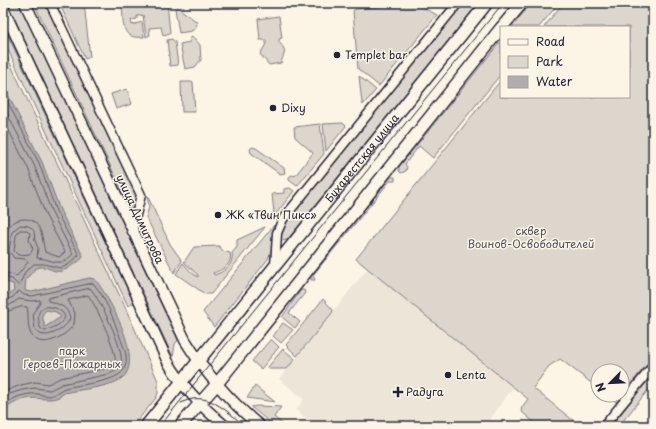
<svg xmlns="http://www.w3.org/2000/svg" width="656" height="429" viewBox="0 0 656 429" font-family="'Playpen Sans',sans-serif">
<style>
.built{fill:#ece5d8}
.green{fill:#dcd6cc;stroke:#7f7c84}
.water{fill:#b2adab;stroke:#78757e;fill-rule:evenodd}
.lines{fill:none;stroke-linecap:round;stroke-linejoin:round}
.shore{stroke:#5c5a68;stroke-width:1}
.minor-casing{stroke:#22223b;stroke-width:11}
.tertiary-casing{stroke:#22223b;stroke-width:13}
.secondary-casing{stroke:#22223b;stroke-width:14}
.minor{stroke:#fcf5e5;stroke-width:8}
.tertiary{stroke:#fcf5e5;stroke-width:10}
.secondary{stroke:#fcf5e5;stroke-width:11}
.tram{stroke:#22223b;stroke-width:1}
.poi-dot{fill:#22223b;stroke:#fcf5e5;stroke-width:1.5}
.labels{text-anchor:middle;stroke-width:3;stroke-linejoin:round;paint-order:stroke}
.poi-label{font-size:11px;fill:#22223b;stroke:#fcf5e5;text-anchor:start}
.street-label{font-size:11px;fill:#22223b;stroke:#fcf5e5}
.park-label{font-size:11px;fill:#504f5f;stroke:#fcf5e5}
</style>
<rect width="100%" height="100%" fill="#fcf5e5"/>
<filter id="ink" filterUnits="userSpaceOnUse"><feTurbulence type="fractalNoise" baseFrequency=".025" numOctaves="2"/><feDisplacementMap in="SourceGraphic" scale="8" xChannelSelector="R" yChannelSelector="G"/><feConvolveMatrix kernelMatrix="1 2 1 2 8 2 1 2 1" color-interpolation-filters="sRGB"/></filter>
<g filter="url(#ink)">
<path class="built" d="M368 268 515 385 485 426H315L296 410 304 399 279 379Z"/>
<path class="green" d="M7 3H19L178 340 175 344 173 357Z
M34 3H46L137 197 134 210 130 208Z
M60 3H84L90 57 85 59 60 5Z
M122 3H167L170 33 163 35 161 27 149 28 150 35 146 37 143 15 137 16V19L131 20 132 25 142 22 144 37C119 40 124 22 122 3Z
M413 3 417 4 437 15 379 86 358 69 353 11 355 9Z
M463 3H479L287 240 282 241C278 235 282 227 286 222Z
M531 3H559L539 27H512Z
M563 3H653V357L616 402 607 395H622V371H598V388L560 359 549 366 533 388 580 426H538L521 411 522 407 528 399 356 259 501 80V97H629V27H544Z
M177 7 196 21 197 25 192 31 179 33 175 9Z
M279 16 282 38 279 39V42C288 52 284 52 281 63L269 65 260 54 266 44V40H260L258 19Z
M3 25 134 303 128 306 3 39Z
M190 37 194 38 200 45 201 60 195 67 185 69 180 44 190 42Z
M172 39 175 42 178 65 170 66 167 40Z
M501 41V74L433 158 419 146 405 164 407 167 406 171 401 173 399 171V167Z
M3 48 125 307 158 381V393L156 398 133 426H3Z
M359 76 376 90 363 105 362 103Z
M181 82H193L195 112H182Z
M127 89 132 104 116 109 111 94Z
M343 123 346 126 326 151 323 124Z
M320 124 324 154 297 186 289 180V177L292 175 295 176 313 153 295 137 294 127Z
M252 147 256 148 284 168 285 173 280 174 251 153 250 149Z
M391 177H395V181H390L313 275 315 280H311V275Z
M290 188 294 191 272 219 269 220 271 214 274 213 272 194 284 193V189Z
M147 195 170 244 182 261 174 273 146 217 149 207Z
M274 225 271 251 268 259 214 327 203 312Z
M265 227 211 294H205L176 274 183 263 191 272 198 277V275L184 262 194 247 219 246 223 251 230 253C233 265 222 270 213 273L214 275C225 272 234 264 232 253L237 247V240Z
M301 290H304L305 293 289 313 300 322 295 328 282 317Z
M323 299 333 310 332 313 297 356 286 345Z
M283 323 293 330 281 343 273 336Z
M271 339 279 347 261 369 252 361Z
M283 349 295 359 287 369H269L268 367Z
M653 374V384L619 426H611Z
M255 386 275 402 247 398Z
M257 406 281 407 274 417 285 426H274L251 407Z"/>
<path class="water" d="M3 85 42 162 60 210 83 256C81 261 79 261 74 264 53 281 53 263 36 268L26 279 25 291 32 292 89 278 95 279C109 297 146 362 121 379 108 388 80 389 64 393 54 404 39 396 26 399 16 401 11 405 3 410V298L14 291 13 284 3 281ZM46 310 56 312 61 317 45 327 42 315Z"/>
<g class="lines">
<path class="shore" d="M3 93 39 163 56 211 79 255 68 265 60 268 44 264H34L25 272 19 286 12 279 3 277
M3 106 34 165 52 213 73 254C59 269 54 259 37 258L38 248 35 241 34 231 29 226 20 225 12 232 9 251 14 258 26 259 28 262 17 276 3 272
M3 119 28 168 46 216 65 252 59 257 45 252C43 245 43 235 39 228 33 215 15 217 8 228 5 232 4 238 3 243
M20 230H25L30 233 29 240 33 249 30 254 18 255 14 251 16 236Z
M3 301 13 297 19 291 24 295 32 296 93 283C106 298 113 318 120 337 123 346 130 359 124 369 117 383 79 384 65 388 59 390 56 395 49 396 45 396 41 394 37 394 24 393 13 398 3 405
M3 306 10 305 19 299 31 301 40 300V303L33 313 35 329 40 334C50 338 67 328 70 318 68 306 58 304 48 301V298L90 288C100 299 125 350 121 364 119 370 114 372 109 374L62 384 50 390 35 388 22 390 10 394 3 399
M45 307C53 306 62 309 65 317 62 325 52 328 45 331L40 328C39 319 35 311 45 307Z
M3 312C12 312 18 305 27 307 29 314 27 324 30 332 38 352 66 337 74 324L75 313 68 300 88 295C95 303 118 353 115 362 114 366 110 367 108 368L60 378 48 384 35 382 21 385 3 392"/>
<g class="minor-casing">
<path id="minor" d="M50 3 141 195 132 231
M275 266 277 233 283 219 458 3
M604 426 653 366"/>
</g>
<g class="tertiary-casing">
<path id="tertiary" d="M25 3 185 340C206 374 229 401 260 426
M3 8 168 362C182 386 203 408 225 426"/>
</g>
<g class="secondary-casing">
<g id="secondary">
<path d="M502 27 522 3"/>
<path id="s1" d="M146 426 487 3"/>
<path d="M180 426 216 385 501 28"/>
</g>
</g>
<use href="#minor" class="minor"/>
<use href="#tertiary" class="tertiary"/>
<use href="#secondary" class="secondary"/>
<path class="tram" d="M181 403C207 389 226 411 245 426
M160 426 503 3"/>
</g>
</g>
<g class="poi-dot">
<circle cx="337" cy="55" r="4"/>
<circle cx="273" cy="108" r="4"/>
<circle cx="218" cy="215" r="4"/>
<circle cx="448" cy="375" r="4"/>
<path d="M396 386h4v4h4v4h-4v4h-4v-4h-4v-4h4z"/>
</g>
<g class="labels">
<g class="poi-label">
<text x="345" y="59">Templet bar</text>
<text x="281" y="112">Dixy</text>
<text x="226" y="219">ЖК «Твин Пикс»</text>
<text x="456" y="379">Lenta</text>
<text x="406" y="396">Радуга</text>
</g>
<g class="street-label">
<text dy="4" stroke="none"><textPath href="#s1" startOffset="344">Бухарестская улица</textPath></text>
<text transform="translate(140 219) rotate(65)" y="4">улица Димитрова</text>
</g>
<g class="park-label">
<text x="531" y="235">сквер<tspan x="531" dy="13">Воинов-Освободителей</tspan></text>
<text x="72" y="355">парк<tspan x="72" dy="13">Героев-Пожарных</tspan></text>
</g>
</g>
<rect width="656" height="429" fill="none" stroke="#fcf5e5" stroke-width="16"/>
<rect x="8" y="8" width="640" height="413" fill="none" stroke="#22223b" stroke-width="1.5" filter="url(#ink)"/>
<rect x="500" y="26" width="130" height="72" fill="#fcf5e5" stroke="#a5a1a1"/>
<rect x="508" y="39" width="20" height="6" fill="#fcf5e5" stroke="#a5a1a1"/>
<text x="536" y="46" font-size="12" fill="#22223b">Road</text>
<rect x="508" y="56" width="20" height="12" fill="#dcd6cc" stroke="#a5a1a1"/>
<text x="536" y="66" font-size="12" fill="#22223b">Park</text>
<rect x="508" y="76" width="20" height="12" fill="#b2adab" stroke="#a5a1a1"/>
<text x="536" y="86" font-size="12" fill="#22223b">Water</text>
<g transform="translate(610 383) rotate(246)"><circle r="19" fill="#fcf5e5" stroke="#a5a1a1"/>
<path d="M0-3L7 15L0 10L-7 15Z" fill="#22223b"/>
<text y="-6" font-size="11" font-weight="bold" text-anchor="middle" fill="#22223b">N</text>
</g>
</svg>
